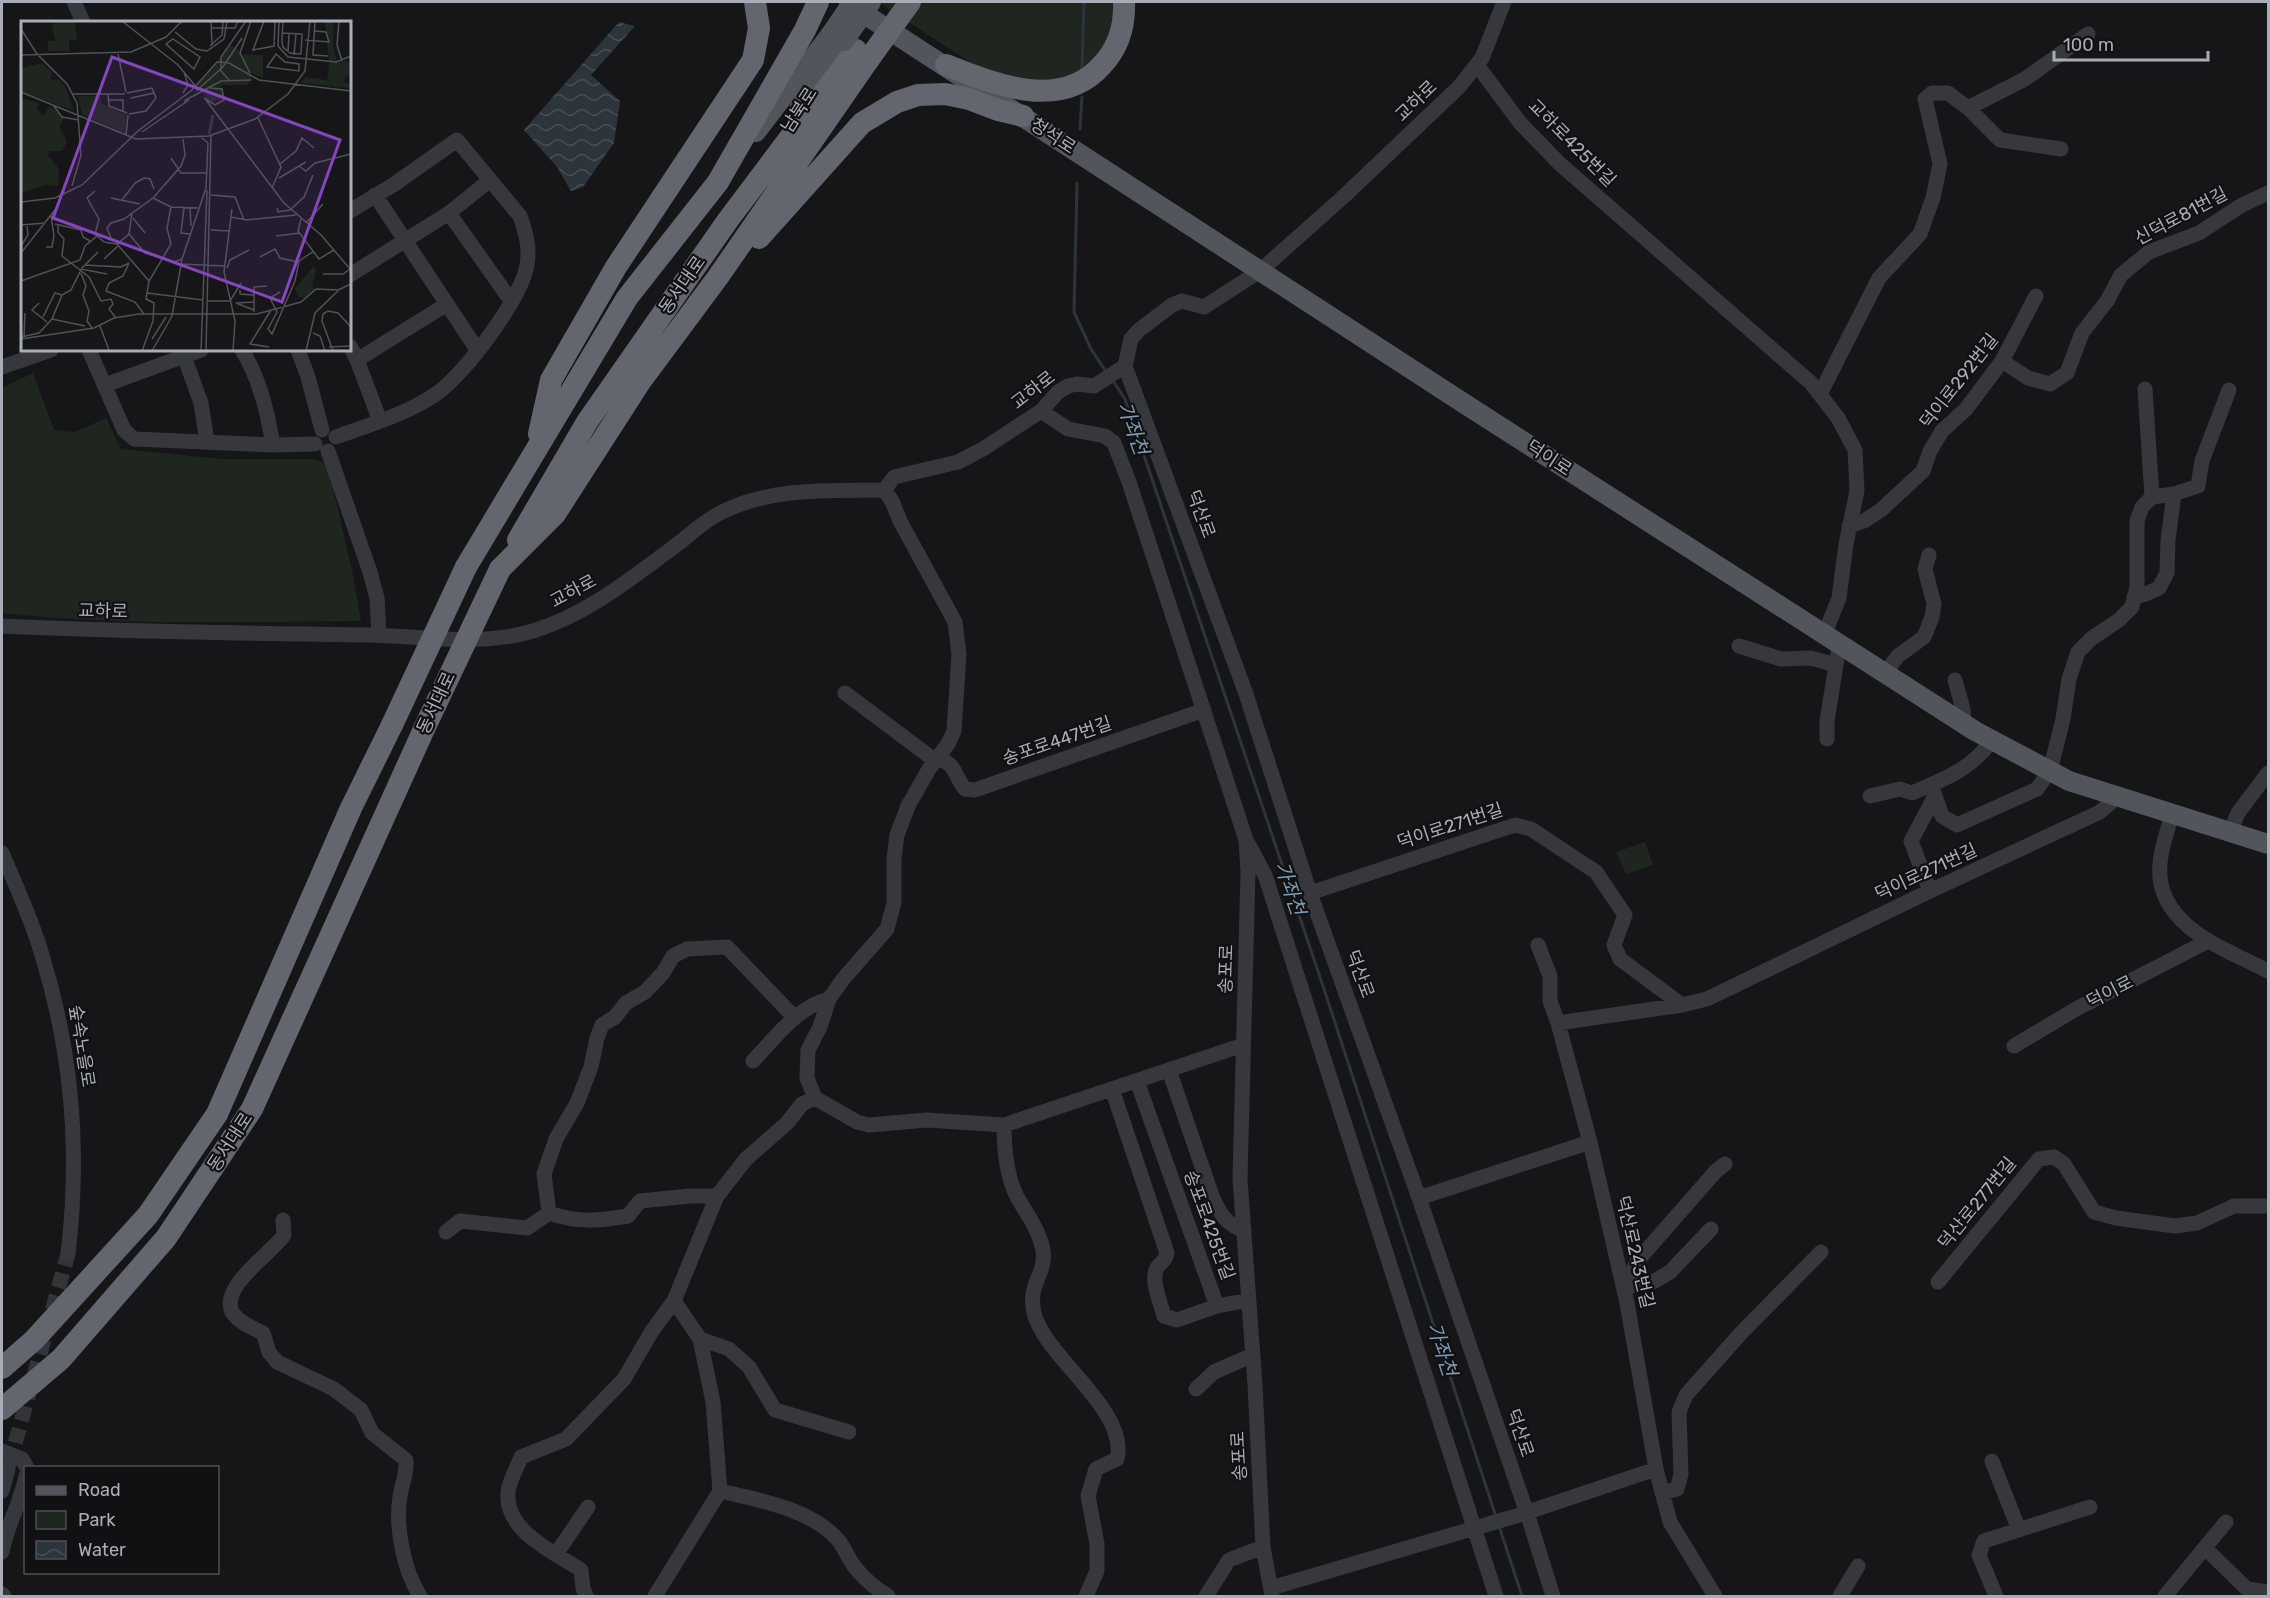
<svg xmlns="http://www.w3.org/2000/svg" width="2270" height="1598" viewBox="0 0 2270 1598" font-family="Rubik,'Noto Sans KR',sans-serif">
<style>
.green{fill:#1e261f}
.water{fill:url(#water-waves)}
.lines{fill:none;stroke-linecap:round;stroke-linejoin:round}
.stream{stroke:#2c353c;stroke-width:3}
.minor-tunnel{stroke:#333438;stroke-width:15;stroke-dasharray:15 8;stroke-linecap:butt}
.minor{stroke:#37383d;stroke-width:15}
.major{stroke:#53555c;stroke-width:20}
.highway{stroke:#63666e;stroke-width:22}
.major-bridge{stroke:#53555c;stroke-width:20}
.highway-bridge{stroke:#63666e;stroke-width:22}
.labels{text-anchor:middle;stroke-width:4.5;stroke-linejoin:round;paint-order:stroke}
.street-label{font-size:18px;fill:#a8adb8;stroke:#111113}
.water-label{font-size:20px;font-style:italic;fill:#7f9bb3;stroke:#111113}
.inset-river{fill:none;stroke:#2c353c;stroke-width:3}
.inset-road{fill:none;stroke:#505258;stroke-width:1.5}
.view{fill:#8446be;fill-opacity:0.15;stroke:#8446be;stroke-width:3}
.inset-edge{fill:none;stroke:#a8adb8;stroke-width:3}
</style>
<defs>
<pattern id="water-waves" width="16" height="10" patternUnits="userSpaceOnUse" patternTransform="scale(1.5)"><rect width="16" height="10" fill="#2c353c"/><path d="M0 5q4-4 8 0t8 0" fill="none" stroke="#485056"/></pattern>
</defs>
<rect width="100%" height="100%" fill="#161618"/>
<path class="green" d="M878 2H1116L1114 34 1093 67 1057 84 983 71Z
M33 373 54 430 75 432 106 418 121 449 223 459H314L323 463 327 469 334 493 352 570 361 621C241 622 121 626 2 613V388Z
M1645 842 1653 865 1626 874 1616 852Z"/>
<path class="water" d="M619 22 635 26 591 75 620 101 614 143 583 187 571 191 557 167 524 130Z"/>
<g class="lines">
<path class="stream" d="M1082 68 1084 2
M1080 129 1082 97
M1077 183 1074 312 1091 349 1107 373
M1113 381 1125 399 1327 998 1496 1517
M1499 1526 1522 1596"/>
<path class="minor-tunnel" d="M9 1465 68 1254"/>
<path class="minor" d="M74 2 83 22
M1477 65 1521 124 1560 164 1811 383 1838 418 1855 450 1857 491 1846 544 1839 598 1825 633
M1968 108 2025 79 2088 34
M375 195 478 351
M449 213 511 301
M350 275 449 213 490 180
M350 346 357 360 380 421
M89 350 124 430 134 439 273 445 315 444
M242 350C260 380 267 410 273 445
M298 350 308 377 322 430
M184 356 201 403 207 442
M357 360 447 304
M2002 361 2028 378 2050 384 2067 373 2082 333 2107 301 2121 275 2149 252 2199 233 2242 205 2268 193
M1125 366 1245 691 1310 893 1419 1198 1527 1513 1553 1596
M2 367 51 350
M105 385 201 350
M1820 394 1879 278 1920 234 1933 198 1940 164 1925 99 1932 93H1948L1968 108 2000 140 2061 149
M1041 411 1068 429 1105 436 1114 443 1129 482 1246 840 1248 873 1240 1179 1255 1385 1263 1547 1272 1596
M336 437C369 425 407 414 436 394 464 375 522 298 527 265 530 248 526 233 520 216L457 140 393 185 350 211
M328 451 370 572 377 598 379 635
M2174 494 2198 486 2202 461 2229 390
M1849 526 1864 521 1881 510 1923 471 1930 451 1942 431 1966 409 2002 361 2036 296
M2134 597 2146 594 2159 588 2167 573 2168 540 2174 494 2152 497
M2 626C123 632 245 633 368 635 423 636 479 647 533 631 588 614 630 579 675 546 691 534 706 519 724 511 775 487 829 491 884 490L894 477 958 462 983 449 1041 411 1058 392 1068 386 1077 384 1094 386 1125 366 1131 339 1139 330 1172 305 1182 301 1204 307 1260 271 1342 198 1459 87 1482 58 1504 2
M1739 646 1781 659 1811 658 1836 665 1840 643
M1885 673 1898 656 1924 637 1932 617 1934 604 1925 569 1929 555
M1955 680 1963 709 1964 724
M845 693 933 759C956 760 953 774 965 789L975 790 1204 710
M1827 739V721L1836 665
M1870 796 1900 789 1912 793C1944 779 1971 770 1992 740
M1935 796 1942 816 1957 825 2037 789 2050 771 2063 719 2069 679 2078 652 2092 638 2119 620 2132 607 2137 587V521L2142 507 2152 497 2145 389
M2172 814C2168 830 2161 847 2160 864 2154 925 2225 949 2268 971
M2230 832 2238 813 2268 773
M1249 845 1265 875 1496 1596
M2 853C16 886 32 920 42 955 72 1052 80 1154 68 1254
M1930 891 1911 841 1935 796 1933 790
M1310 893 1515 825 1531 829 1596 872 1625 915 1614 945 1620 959 1682 1005
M1538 945 1550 976V1001L1558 1023 1590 1142 1627 1303 1656 1469 1670 1522 1715 1596
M1558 1023 1682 1005 1707 999 1930 891 2100 812 2117 797
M2014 1046 2076 1009 2208 941
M753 1061C775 1038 797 1007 829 999
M1169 1070 1212 1196C1221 1215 1224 1222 1244 1231
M1137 1081 1217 1306
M1112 1089 1167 1253C1165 1263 1161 1261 1157 1268 1150 1280 1161 1304 1164 1316L1177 1320 1217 1306 1249 1300
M815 1098 807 1078 808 1050 820 1027 829 999 844 978 887 929 894 903V859L897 835 908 806 929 769 948 744 954 731 959 654 955 622 900 521 892 501 884 490
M815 1098 857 1122 869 1125 927 1120 1004 1125 1243 1045
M1004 1125C1004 1149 1006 1175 1017 1197 1027 1214 1039 1230 1043 1250 1046 1268 1035 1279 1033 1294 1031 1308 1036 1322 1043 1333 1063 1368 1128 1417 1117 1459L1096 1469 1088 1496 1097 1544V1571L1086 1596
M1419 1198 1590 1142
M549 1213 544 1174 556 1139 577 1103 591 1067 597 1038 602 1025 615 1017 626 1003 645 992 663 973 673 956 687 949 727 947 795 1018
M283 1220 284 1235C271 1254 220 1286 232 1312 238 1322 253 1328 263 1333L269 1352 277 1362 334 1389 361 1410 372 1433 406 1460C407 1474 402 1483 400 1497 395 1527 404 1571 420 1596
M446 1232 460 1221 527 1228 549 1213C578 1223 598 1221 628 1216L640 1201 690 1196H717
M1938 1282 2039 1159 2054 1157 2064 1164 2094 1212 2116 1218 2175 1226 2197 1223 2234 1206H2268
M1624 1288 1638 1260 1716 1171 1725 1164
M1624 1288 1653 1282 1670 1272 1711 1229
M700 1339 729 1349 749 1367 775 1410 849 1432
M1196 1389 1214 1372 1253 1355
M2 1451 22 1459 27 1468
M1992 1461 2019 1530
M2 1491 8 1469
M720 1491C759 1500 812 1509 839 1541 845 1549 848 1558 854 1566 863 1578 875 1588 888 1596
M1662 1493 1677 1489 1681 1474 1679 1412 1686 1395 1742 1332 1821 1252
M2205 1548 2247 1589 2268 1592
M2 1552C7 1525 21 1502 26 1476
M556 1554 588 1507
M1271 1588 1516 1516 1656 1469
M2 1594 4 1596
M586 1596 583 1588 581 1570C554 1552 504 1531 508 1492 509 1481 517 1468 521 1457L566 1439 624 1379 652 1331 674 1301 717 1196 746 1159 787 1123 802 1104 815 1098
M655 1596 720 1491 713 1402 700 1339 674 1301
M1206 1596 1229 1560 1263 1547
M1840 1596 1858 1566
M1996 1596 1979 1555 1984 1541 2090 1507
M2165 1596 2226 1522"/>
<path class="major" d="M849 4 1468 406 1975 731 2069 781 2268 844
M799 109 844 41
M756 132 831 34"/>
<path class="highway" d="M946 65C994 84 1061 112 1102 65 1119 47 1125 26 1124 2
M759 238 862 123 897 102 918 95 945 94 969 99 998 110 1023 116
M539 434 551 380 616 267 753 60 759 28 755 2
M518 540 587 422 728 220 856 50
M466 567 627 298 718 182 805 30 818 2
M500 569 555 514 640 382 718 277 869 59
M2 1368 34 1340 148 1215 217 1114 351 808 392 725
M2 1409 61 1359 166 1238 252 1109 424 729"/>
<path class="major-bridge" d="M831 34 853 2
M844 41 871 2"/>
<path class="highway-bridge" d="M869 59 910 2
M392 725 466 567
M424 729 500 569"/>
</g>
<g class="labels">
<g class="street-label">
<text transform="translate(1416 101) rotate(-44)" y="6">교하로</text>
<text transform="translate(799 110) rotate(-57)" y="6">남북로</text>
<text transform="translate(1053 136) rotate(33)" y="6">청석로</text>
<text transform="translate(1572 143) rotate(45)" y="6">교하로425번길</text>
<text transform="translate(2181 216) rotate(-28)" y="6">신덕로81번길</text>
<text transform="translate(682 285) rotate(-55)" y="6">동서대로</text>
<text transform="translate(1959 381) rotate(-52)" y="6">덕이로292번길</text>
<text transform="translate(1033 390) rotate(-38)" y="6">교하로</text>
<text transform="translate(1549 458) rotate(33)" y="6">덕이로</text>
<text transform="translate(1201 514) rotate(70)" y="6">덕산로</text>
<text transform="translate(573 591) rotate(-28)" y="6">교하로</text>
<text transform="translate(103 611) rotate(1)" y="6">교하로</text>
<text transform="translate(436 703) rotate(-65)" y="6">동서대로</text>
<text transform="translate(1057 741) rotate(-19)" y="6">송포로447번길</text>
<text transform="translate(1450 826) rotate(-18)" y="6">덕이로271번길</text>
<text transform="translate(1926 872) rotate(-25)" y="6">덕이로271번길</text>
<text transform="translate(1226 969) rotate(-88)" y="6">송포로</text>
<text transform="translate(1360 974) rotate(70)" y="6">덕산로</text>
<text transform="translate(2110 992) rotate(-27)" y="6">덕이로</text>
<text transform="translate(82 1046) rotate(81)" y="6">숲속노을로</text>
<text transform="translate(230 1142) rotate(-57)" y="6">동서대로</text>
<text transform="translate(1977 1203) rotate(-51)" y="6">덕산로277번길</text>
<text transform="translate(1209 1225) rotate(70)" y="6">송포로425번길</text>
<text transform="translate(1635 1252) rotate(77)" y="6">덕산로243번길</text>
<text transform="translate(1520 1433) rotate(71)" y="6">덕산로</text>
<text transform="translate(1239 1456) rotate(-93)" y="6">송포로</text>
</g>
<g class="water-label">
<text transform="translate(1133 428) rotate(70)" y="7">가좌천</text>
<text transform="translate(1290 888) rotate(71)" y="7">가좌천</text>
<text transform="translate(1442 1349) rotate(72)" y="7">가좌천</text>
</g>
</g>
<g transform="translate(21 21)">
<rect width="330" height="330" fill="#161618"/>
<path d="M34 0H54L56 19H48V30H27V20H35L31 8ZM304 0H313L312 25 316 40H308ZM210 24 218 29 231 55 227 64H200L203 77 189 82 176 64ZM220 34H242V57L229 51ZM325 40 330 43V53L324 56 323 62 306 59 308 42ZM21 42 31 51 29 59 38 58 44 65 53 90 0 70V47ZM80 75V82L105 94 104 112 61 94 57 75ZM293 245 295 250 291 266 295 267 283 277 277 276 274 267Z" fill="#1e261f"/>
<path d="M284 56 330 63V67L280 62ZM0 77 17 82 16 88 22 95 29 85 43 97 39 106 46 121 41 130H29L27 134 38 148 37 165 24 164 0 172Z" fill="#1e261f"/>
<path class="inset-river" d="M188 113 192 94"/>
<path class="inset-road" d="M101 0 157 44 177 68M190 0 191 24M243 0 232 29 253 25 254 0M258 0 257 25 267 36 315 41 330 35M294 0 292 34 307 35M318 0 316 24 321 40M190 7H214L217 0M0 8 16 33 46 63 56 82 60 134 51 165M154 11 175 28 186 30 203 18 206 0M261 12 281 13 280 33 269 32 262 26 261 21V18L262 0M152 18 179 36 173 48 145 23ZM284 19 308 21 305 11 294 10M189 25 201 14 202 0M267 31 268 13M97 33 105 71M255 33 264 41 278 43V50L246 46ZM0 34 110 31 145 16 161 0M273 34 275 13M229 52 219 32 230 0M208 59 200 50V36L225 0M175 70 202 46 221 17M0 71 115 118 188 115 234 98 267 73 284 50 289 0M106 72 131 67 135 77 125 90 108 93M162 72 167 64 163 51M52 73H104M87 73 88 85 106 92M110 77 133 72M183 77 194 84 203 79 201 68 189 67M87 79H102V91M185 79 263 182 300 214 330 249M163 80 200 60 230 59M32 84 41 96 58 99M237 97 260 146 251 167M121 111 168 79M105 114 107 94M150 137 160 152H186M259 143 275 130 281 117 293 127M279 146 285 150 294 142 330 133M258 157 285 141M74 170 66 177 78 198 74 213 83 221 96 223 128 260M190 174 214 176 223 199M90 177 119 183M132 177 160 145 164 134 162 118M132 177 150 186 177 187M101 179 114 162 123 157 129 158 133 168M0 181 34 177 61 164 117 110 171 69 196 41 208 42 238 59 330 70M163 187 160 212 169 213M169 187 170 205M256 187 257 191 269 189 283 176 292 154M211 188 203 251 214 300 212 330M210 196 226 199 275 194M112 197 124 212M280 198 277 210 298 238 313 229M285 202 302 183M34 203 60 209 62 216 69 220M0 204 24 202M37 204V211L43 218 41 235 68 256 80 280 90 278 92 283 88 288 95 297M190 209 209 210M108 213 124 232 153 241 161 238M255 215 279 212M91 220 86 207 90 202 103 198 132 177M96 223 108 213 111 192M0 225 7 214 6 205M25 226H31L33 215 30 194M0 232 37 185M239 236 254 228 259 237 277 241M83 238 98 224M108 242 102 255 88 262 85 270 114 281 123 293M160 243 204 245M64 244 100 246 108 242M206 247 209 239 228 229M60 248 86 253M60 252 65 265 62 274 68 290 66 300 71 307M302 253H322L329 248M0 260 59 239 64 225 76 215M219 269V273L233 274M259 271 249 277 256 291 247 308 251 313 274 260 278 240 293 230M126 272 182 279M187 280H209L220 262M18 282 11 289 26 301M233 289 215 282 233 281M233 291V266L246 265M22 296 34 272 41 274M31 298 64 305M79 305 88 329M292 312 299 315 304 330M3 315 4 292M0 316 18 312 31 298 41 274 50 269 61 247 77 231M0 318 73 307 93 297 118 293H236L280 281 295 268 317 269 330 263M131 318 145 296M248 326 229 323 250 289M308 326 330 325M121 330 132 300 133 282 125 278 128 260 150 223 146 207 150 186M131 330 151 295 161 238 185 167 187 122 180 116M180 330 186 169M185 330 190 114M285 330 294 292 318 269M312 330 301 300 302 293 307 290 317 292 330 306"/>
<path class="view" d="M91 36 319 119 261 281 32 197Z"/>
<rect width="330" height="330" class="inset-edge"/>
</g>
<rect width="2270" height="1598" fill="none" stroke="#a8adb8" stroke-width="6"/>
<rect x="24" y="1466" width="195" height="108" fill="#111113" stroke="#4d4f55" stroke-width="1.5"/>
<rect x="36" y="1486" width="30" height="9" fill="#53555c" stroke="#4d4f55" stroke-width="1.5"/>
<text x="78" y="1496" font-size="18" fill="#a8adb8">Road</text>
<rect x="36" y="1511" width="30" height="18" fill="#1e261f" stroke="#4d4f55" stroke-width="1.5"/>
<text x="78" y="1526" font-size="18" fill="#a8adb8">Park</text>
<rect x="36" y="1541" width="30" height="18" fill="url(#water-waves)" stroke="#4d4f55" stroke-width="1.5"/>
<text x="78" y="1556" font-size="18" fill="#a8adb8">Water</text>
<path d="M2054 51v9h154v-9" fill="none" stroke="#a8adb8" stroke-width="3"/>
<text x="2063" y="51" font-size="18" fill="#a8adb8" stroke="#111113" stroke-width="4.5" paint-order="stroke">100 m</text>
</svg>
